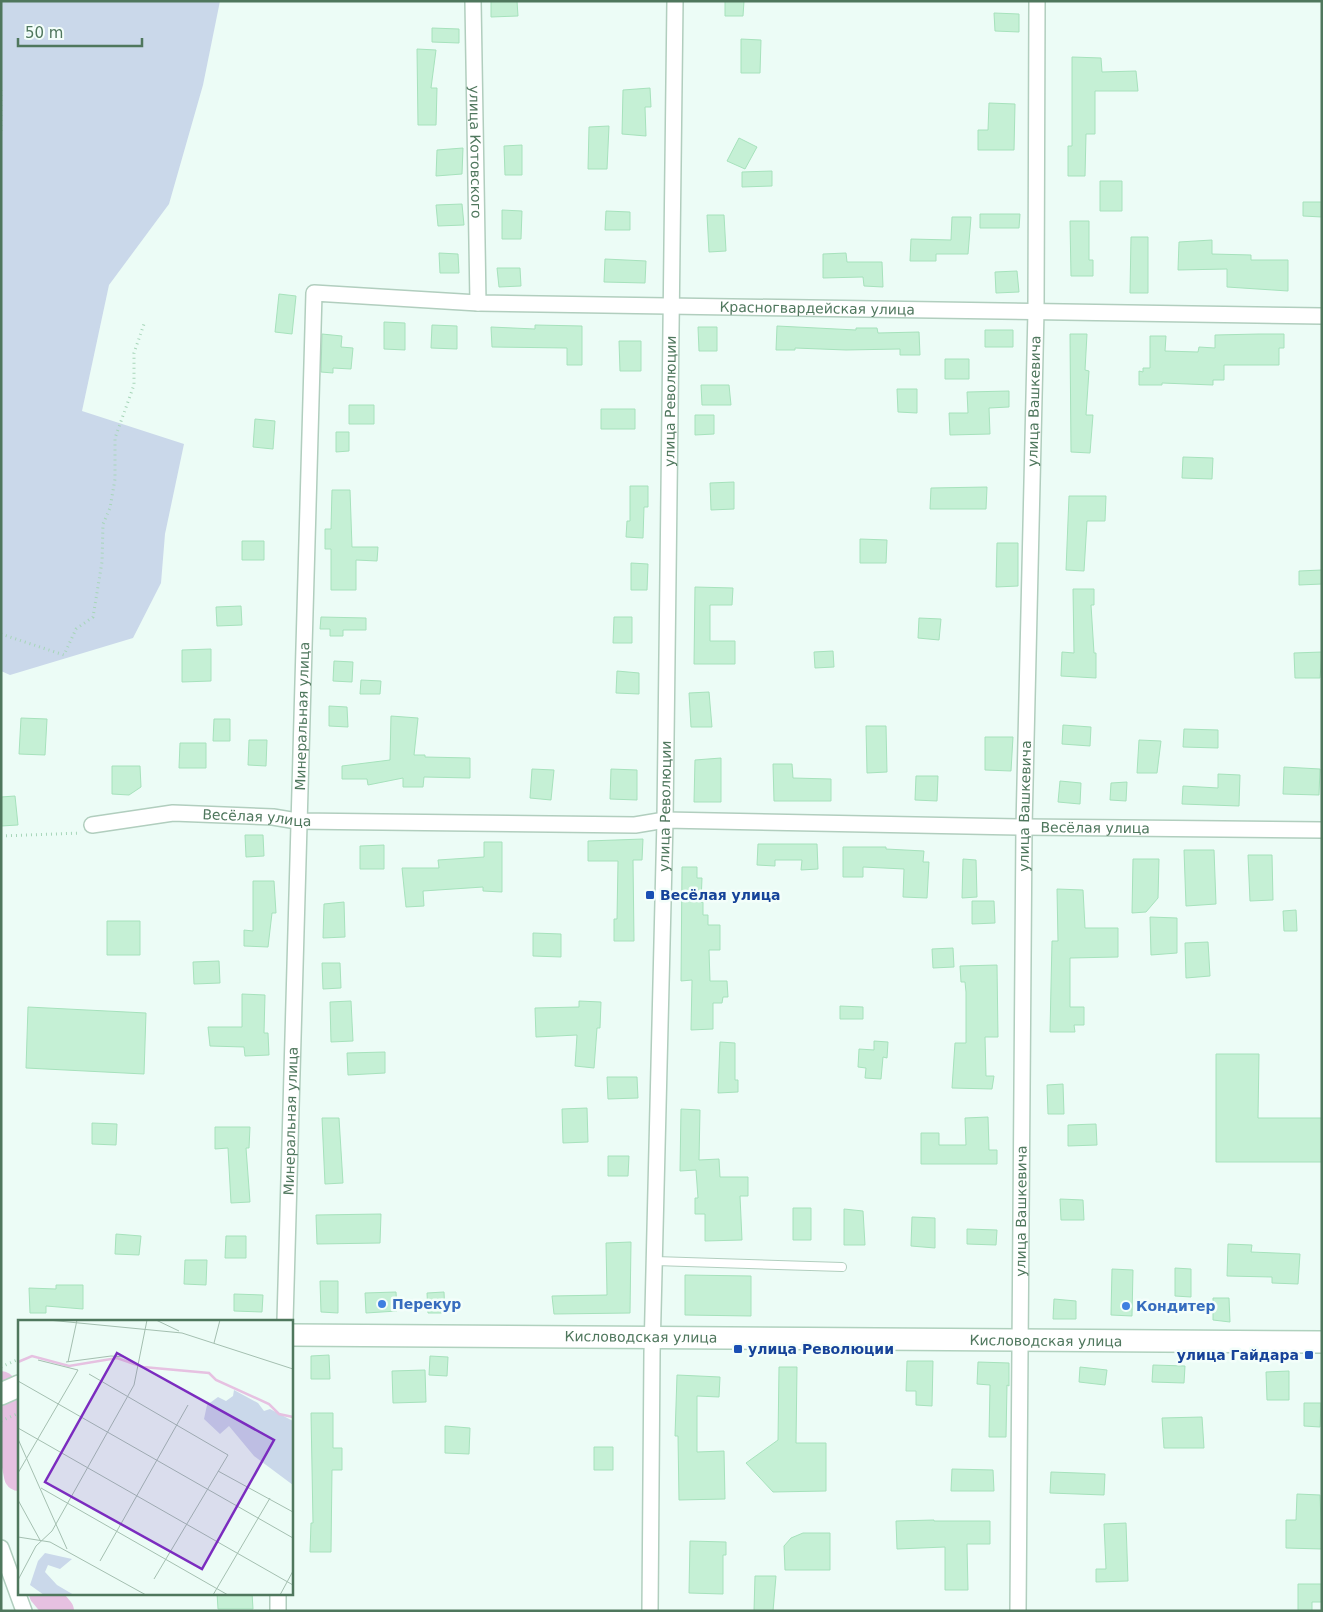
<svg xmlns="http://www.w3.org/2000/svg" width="1323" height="1612" viewBox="0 0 1323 1612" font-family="'DejaVu Sans',sans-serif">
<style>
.green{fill:#cad8ea}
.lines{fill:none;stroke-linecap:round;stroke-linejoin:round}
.river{stroke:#e6c1e1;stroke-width:30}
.building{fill:#c5f0d5;stroke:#a6e2bc}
.service-casing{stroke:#b1cebe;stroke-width:10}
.minor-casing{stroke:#b1cebe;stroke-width:18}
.secondary-casing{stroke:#b0d1be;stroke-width:24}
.path{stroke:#a7d6b9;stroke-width:3;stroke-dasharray:1 4;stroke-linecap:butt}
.service{stroke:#fff;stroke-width:8}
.minor{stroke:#fff;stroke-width:15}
.secondary{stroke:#fff;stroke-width:21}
.transit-dot{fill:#1a4fb4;stroke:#f3fefa;stroke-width:2}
.shop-dot{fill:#3f7fe0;stroke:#f3fefa;stroke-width:2}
.labels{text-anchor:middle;stroke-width:5;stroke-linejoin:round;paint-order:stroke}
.street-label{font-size:14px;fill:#4f775d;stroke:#f3fefa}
.transit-label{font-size:14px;font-weight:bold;fill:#164399;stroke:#f3fefa;text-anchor:start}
.shop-label{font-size:14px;font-weight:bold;fill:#366cbe;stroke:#f3fefa;text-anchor:start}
.inset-river{fill:none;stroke:#e6c1e1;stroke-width:2.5}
.inset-road{fill:none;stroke:#a4bfb0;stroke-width:1}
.view{fill:#7b2cbf;fill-opacity:0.15;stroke:#7b2cbf;stroke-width:2.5}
.inset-edge{fill:none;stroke:#4f775d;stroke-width:2.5}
</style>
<rect width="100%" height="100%" fill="#ecfcf6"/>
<path class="green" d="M1 1H220L203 85 169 204 109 285 82 411 184 444 165 534 161 583 133 638 10 675 1 671Z"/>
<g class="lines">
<path class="river" d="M1 1386 19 1476
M44 1593 59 1611"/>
</g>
<path class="building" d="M491 1H517L518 16 491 17Z
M725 1H744L743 16H725Z
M994 13 1019 14V32L995 31Z
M432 28 459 29V43L432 42Z
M741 39 761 40 760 73H741Z
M417 49 436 50 431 88H437L436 125H418Z
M1072 57 1101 58 1102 72 1136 71 1138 91H1095V134H1086L1085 176H1068V146H1072Z
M650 88 651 107H645L646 136 622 134 623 90Z
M989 103 1015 104 1014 150H978V130H988Z
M609 126 607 169H588L589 127Z
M739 138 757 147 745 169 727 161Z
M522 145V175H505L504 146Z
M463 148 462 174 436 176 437 150Z
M772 171V186L742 187V172Z
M1100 181H1122V211H1100Z
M1303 202H1322V217L1303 216Z
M462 204 464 225 438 226 436 205Z
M502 210 522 211 521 239H502Z
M606 211 630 212V230H605Z
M980 214H1020L1019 228H980Z
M707 215H724L726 251 709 252Z
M952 217H971L968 254H936V261H910L911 239 951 240Z
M1070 221H1089V260H1093V276H1071Z
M1131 237H1148V293H1130Z
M1212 240V254L1251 255V260H1288V291L1227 287V269L1178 270 1179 242Z
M439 253 458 254 459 273H440Z
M846 253 847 262H882L883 287 864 286 863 277 823 278V254Z
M605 259 646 261 645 283 604 282Z
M497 268H520L521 286 499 287Z
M1017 271 1019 292 996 293 995 272Z
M279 294 296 296 292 334 275 332Z
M384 322 405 323V350L384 349Z
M432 325 457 326V349L431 348Z
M535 325 582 326V365H567V348L492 347 491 327 535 329Z
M777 326 856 330V328H877L878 333 919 332 920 355H900V349L846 350 795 348V350H776Z
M698 327H717V351H699Z
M985 330H1013V347H985Z
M322 334 342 336 341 347 353 348 351 369 333 368V373L321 372Z
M1070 334H1087L1085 370 1089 371 1086 415H1093L1090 453 1071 452Z
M1259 334H1284V348H1279V365H1224V380H1213V385L1162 383V385H1139V371L1143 372V368H1150V336H1166L1165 351 1198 352 1199 347 1215 348V335Z
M619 341H641V371H620Z
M945 359H969V379H945Z
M701 385H729L731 405H702Z
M897 389H917V413L898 412Z
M1009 391V407L989 408 990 434 950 435 949 413H968L967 392Z
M349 405H374V424H349Z
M601 409H635V429H601Z
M695 415H714V434L695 435Z
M255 419 275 421 273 449 253 447Z
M336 432H349V451L336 452Z
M1183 457 1213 458 1212 479 1182 478Z
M734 482V509L711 510 710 483Z
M630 486H648V507H644L643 538 626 537 627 521H630Z
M987 487 986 509H930L931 488Z
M332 490H350L352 547H378L377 561 356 560V590H331V549H325V529H331Z
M1069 496H1106L1105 521H1087L1084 571 1066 570Z
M860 539 887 540 886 563H860Z
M242 541H264V560H242Z
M997 543H1018V586L996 587Z
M631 563 648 564 647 590H631Z
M1322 570V584L1299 585V571Z
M695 587 733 588 732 605H710V641H735V664H694Z
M1073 589H1094V605H1091L1094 653H1096V678L1061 676 1062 652 1074 653Z
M241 606 242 625 217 626 216 607Z
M321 617 366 618V630H343V636H330V629H320Z
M614 617H632V643H613Z
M919 618 941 619 939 640 918 638Z
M211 649V681L182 682V650Z
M833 651 834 667 815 668 814 652Z
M1322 652 1320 678H1295L1294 653Z
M334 661 353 662 352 682 333 681Z
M617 671 639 673V694L616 693Z
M361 680 381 681 380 694H360Z
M709 692 712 727H691L689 693Z
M329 706 347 707 348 727 329 726Z
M391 716 418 718 414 755H425V757L470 758V778L424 777 423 787H403V778L368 785 367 779H342V766L390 760Z
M21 718 47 719 45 755 19 754Z
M214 719H230V741H213Z
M1063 725 1091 727 1090 746 1062 744Z
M866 726H886L887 772 867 773Z
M1184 729 1218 730V748L1183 747Z
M985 737H1013L1011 771 985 770Z
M249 740H267L266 766 248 765Z
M1139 740 1161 741 1157 773H1137Z
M180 743H206V768H179Z
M721 758V802H694L695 760Z
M773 764H792L793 778 831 779V801H774Z
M112 766H140L141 787 129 795 112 794Z
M1284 767 1320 769 1319 795 1283 794Z
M532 769 554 770 551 800 530 798Z
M611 769 637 770V800L610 799Z
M1218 774 1240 775 1239 806 1182 804 1183 786 1218 788Z
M916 776H938L937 801 915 800Z
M1060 781 1081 783 1080 804 1058 802Z
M1127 782 1126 801 1110 800 1111 783Z
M15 796 18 825 1 826V797Z
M245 835H263L264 856 246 857Z
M643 839 642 860H633L634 941H614V919H617L618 861H588V841Z
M484 842H502V892L483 891V887L423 891 424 906 406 907 402 868H439L438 860 484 857Z
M758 844H817L818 869 801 870 802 860H775V866L757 865Z
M384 845V869H360V846Z
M843 847H886V849L924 851 923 862H929L927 898 903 897 904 869 863 867V877H843Z
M1184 850H1214L1216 904 1186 906Z
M1248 855H1272L1273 900 1250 901Z
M963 859 976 860 977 897 962 898Z
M1133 859H1159L1158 898 1146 912 1132 913Z
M682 867H697V878H702L701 902H703V915H708V925H720V950H709L710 981H727L728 997H723L722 1003H713V1029L691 1030 692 980 681 981Z
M253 881H274L276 913H272L268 947 244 946V930L253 931Z
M1057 889 1083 890 1085 928H1118V957L1070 958V1007H1084V1025H1074L1075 1032H1050L1052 941H1058Z
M972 901H994L995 923 972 924Z
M344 902 345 937 323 938 324 904Z
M1296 910 1297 931H1284L1283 911Z
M1150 917 1177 918V953L1151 955Z
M107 921H140V955H107Z
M533 933 561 934V957L533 956Z
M1208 942 1210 976 1186 978 1185 943Z
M953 948 954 967 933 968 932 949Z
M219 961 220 983 194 984 193 962Z
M322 963H340L341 988 323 989Z
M997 965 998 1037H985L986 1076H994L992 1089 952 1088 955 1043H966V992L965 982H961L960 966Z
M242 994 265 995 264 1033H268L269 1055 245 1056 244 1047 210 1046 208 1027H242Z
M351 1001 353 1041 331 1042 330 1002Z
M579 1001 601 1002 600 1028H597L594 1068 575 1066 577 1035 536 1037 535 1008 579 1007Z
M840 1006 863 1007V1019H840Z
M28 1007 146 1013 144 1074 26 1068Z
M874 1041 888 1042 887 1058 883 1057 881 1079 865 1078 866 1068 858 1067 859 1049 874 1050Z
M720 1042 735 1043V1080H738V1092L718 1093Z
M385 1052V1073L348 1075 347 1053Z
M1216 1054H1259L1258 1118H1322V1162H1216Z
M607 1077H637L638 1098 608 1099Z
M1063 1084 1064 1114H1048L1047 1085Z
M587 1108 588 1142 563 1143 562 1109Z
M681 1109 700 1110 699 1160 719 1159 720 1177H748V1196H740L742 1240 705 1241V1214H695V1198H698L696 1170 680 1171Z
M988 1117 989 1150H997V1164H921V1133H939V1145H966L965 1118Z
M322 1118H339L343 1183 325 1184Z
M92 1123 117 1124 116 1145 92 1144Z
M1096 1124 1097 1145 1068 1146V1125Z
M215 1127H250L249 1148H246L250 1202 231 1203 228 1148 215 1149Z
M608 1156H629L628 1176H608Z
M1060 1199 1083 1200 1084 1220H1061Z
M793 1208H811V1240H793Z
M844 1209 863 1211 865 1245H844Z
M381 1214 380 1243 317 1244 316 1215Z
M912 1217 935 1218V1248L911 1246Z
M967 1229 997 1230 996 1245 967 1244Z
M116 1234 141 1236 139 1255 115 1254Z
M226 1236H246V1258H225Z
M631 1242 630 1313 554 1314 552 1296 607 1295 606 1243Z
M1228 1244 1252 1245 1251 1252 1300 1254 1298 1284 1272 1283V1277L1227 1276Z
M185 1260H207L206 1285 184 1284Z
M1175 1268 1191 1269V1297L1175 1296Z
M1112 1269 1133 1270 1132 1316 1111 1315Z
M685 1275 751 1276V1316L685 1315Z
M320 1281H338V1313L321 1312Z
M56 1285H83V1309L46 1306V1313H30L29 1288 56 1289Z
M396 1292 397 1311 366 1313 365 1293Z
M444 1292 445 1313H428L427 1293Z
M234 1294 263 1295 262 1312 234 1311Z
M1213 1298H1229L1230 1322 1213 1320Z
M1054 1299 1076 1301V1319H1053Z
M329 1355 330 1379H311V1356Z
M430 1356 448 1357 447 1376 429 1375Z
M907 1361H933L932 1406 916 1405V1391H906Z
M978 1362 1009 1363V1386L1007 1385 1006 1437H989L990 1385 977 1384Z
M1153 1365 1185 1366 1184 1383 1152 1382Z
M779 1367H797L796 1443H826V1491L773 1492 746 1463 778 1440Z
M1080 1367 1107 1370 1105 1385 1079 1382Z
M425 1370 426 1402 393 1403 392 1371Z
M1289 1371V1400H1267L1266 1372Z
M677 1375 720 1377 719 1397 697 1396V1452L724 1451 725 1499 679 1500 678 1436H675Z
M1304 1403H1321L1320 1427 1304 1426Z
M311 1413H333V1448H342V1470H332L331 1552H310L311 1523H313Z
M1202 1417 1204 1448H1164L1162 1418Z
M445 1426 470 1428 469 1454 445 1453Z
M594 1447H613V1470H594Z
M952 1469 993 1470 994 1491H951Z
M1051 1472 1105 1474 1104 1495 1050 1493Z
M1297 1494 1320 1495 1322 1549 1286 1548V1520H1296Z
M934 1520V1521H990V1544H967L968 1590H945V1547L897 1549 896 1521Z
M1126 1523 1128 1581 1096 1582V1569H1106L1104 1524Z
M803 1533H830V1570H785L784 1546 791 1538Z
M690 1541 726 1542V1555H723V1594L689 1593Z
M755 1576H776L773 1611H754Z
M1298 1584H1322V1602H1312V1611H1298Z
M217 1593H252L253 1609H218Z"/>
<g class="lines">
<g class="service-casing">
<path id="service" d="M655 1261 842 1267"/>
</g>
<g class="minor-casing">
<g id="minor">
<path id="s1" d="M473 1 478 303"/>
<path id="s2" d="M92 825 173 813 273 817 297 821 635 825 665 820 1024 827 1322 830"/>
<path id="s3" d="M285 1321 314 293 478 303 1322 316"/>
<path d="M1 1548 24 1611"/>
<path d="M278 1593V1611"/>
<path id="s4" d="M650 1611 652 1353 665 820 675 1"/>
<path id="s5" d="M1018 1611 1024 827 1036 311 1037 1"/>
</g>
</g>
<g class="secondary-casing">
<g id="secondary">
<path id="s6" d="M291 1335C635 1335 978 1342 1322 1342"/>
<path d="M1 1394 19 1386"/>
</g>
</g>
<path class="path" d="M1 90V134
M1 634 64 655 76 629 93 617 102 562 103 524 110 508 115 479V438L134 385V353L144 324
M1 836 81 833
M1 1367 19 1359
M1 1421 19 1413"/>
<use href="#service" class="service"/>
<use href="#minor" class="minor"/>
<use href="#secondary" class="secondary"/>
</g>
<g class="transit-dot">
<rect x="645" y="890" width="10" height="10" rx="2.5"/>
<rect x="733" y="1344" width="10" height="10" rx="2.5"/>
<rect x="1304" y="1350" width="10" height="10" rx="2.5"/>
</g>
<g class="shop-dot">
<circle cx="382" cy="1304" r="5"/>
<circle cx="1126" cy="1306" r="5"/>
</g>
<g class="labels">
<g class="street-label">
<text dy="5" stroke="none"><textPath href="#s1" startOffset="151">улица Котовского</textPath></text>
<text dy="5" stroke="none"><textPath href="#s3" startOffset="1532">Красногвардейская улица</textPath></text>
<text dy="5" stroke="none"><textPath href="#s4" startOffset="1210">улица Революции</textPath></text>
<text dy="5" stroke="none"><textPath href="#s5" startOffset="1210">улица Вашкевича</textPath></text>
<text dy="5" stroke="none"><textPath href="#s3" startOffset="605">Минеральная улица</textPath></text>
<text dy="5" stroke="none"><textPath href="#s4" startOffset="805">улица Революции</textPath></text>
<text dy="5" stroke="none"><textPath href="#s5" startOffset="805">улица Вашкевича</textPath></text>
<text dy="5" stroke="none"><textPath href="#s2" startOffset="166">Весёлая улица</textPath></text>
<text dy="5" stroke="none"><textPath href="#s2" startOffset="1005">Весёлая улица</textPath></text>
<text dy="5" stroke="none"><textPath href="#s3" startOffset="200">Минеральная улица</textPath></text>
<text dy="5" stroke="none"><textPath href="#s5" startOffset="400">улица Вашкевича</textPath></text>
<text dy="5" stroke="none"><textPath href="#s6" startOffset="350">Кисловодская улица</textPath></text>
<text dy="5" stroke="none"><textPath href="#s6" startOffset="755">Кисловодская улица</textPath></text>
</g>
<g class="transit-label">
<text x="660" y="900">Весёлая улица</text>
<text x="748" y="1354">улица Революции</text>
<text x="1299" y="1360" text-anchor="end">улица Гайдара</text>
</g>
<g class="shop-label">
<text x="392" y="1309">Перекур</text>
<text x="1136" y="1311">Кондитер</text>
</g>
</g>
<g transform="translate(18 1320)">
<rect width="275" height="275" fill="#ecfcf6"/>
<path d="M216 70 240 83 246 91 252 89 275 101V165L236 136 211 106 202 114 186 99 189 85 200 77 208 81 215 76ZM27 233 54 239 42 249 30 245 27 252 39 265 56 275H26L12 265 20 241Z" fill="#cad8ea"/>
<path class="inset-river" d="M0 42 14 36 51 46 99 38 125 47 191 53 198 60 251 84 261 94 275 97"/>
<path class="inset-road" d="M30 0 164 13 275 49M138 0 161 11M196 23 202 0M48 42 93 36 107 37M50 42 59 0M71 54 210 135 136 259M0 61 275 218M0 108 275 265M0 119 49 229M200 151 275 192M0 153 60 50 20 40M23 168 210 275M0 180 22 220M0 217 32 222 128 275M82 241 170 85M0 260 18 226 34 211 116 65 129 0M195 275 252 178M262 275 275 251"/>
<path class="view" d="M99 33 256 120 184 249 27 162Z"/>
<rect width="275" height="275" class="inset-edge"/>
</g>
<rect width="1323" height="1612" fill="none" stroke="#4f775d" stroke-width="5"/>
<path d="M18 38v8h124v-8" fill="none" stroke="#4f775d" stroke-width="2.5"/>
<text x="25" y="38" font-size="15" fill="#4f775d" stroke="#f3fefa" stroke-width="4" paint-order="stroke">50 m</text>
</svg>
